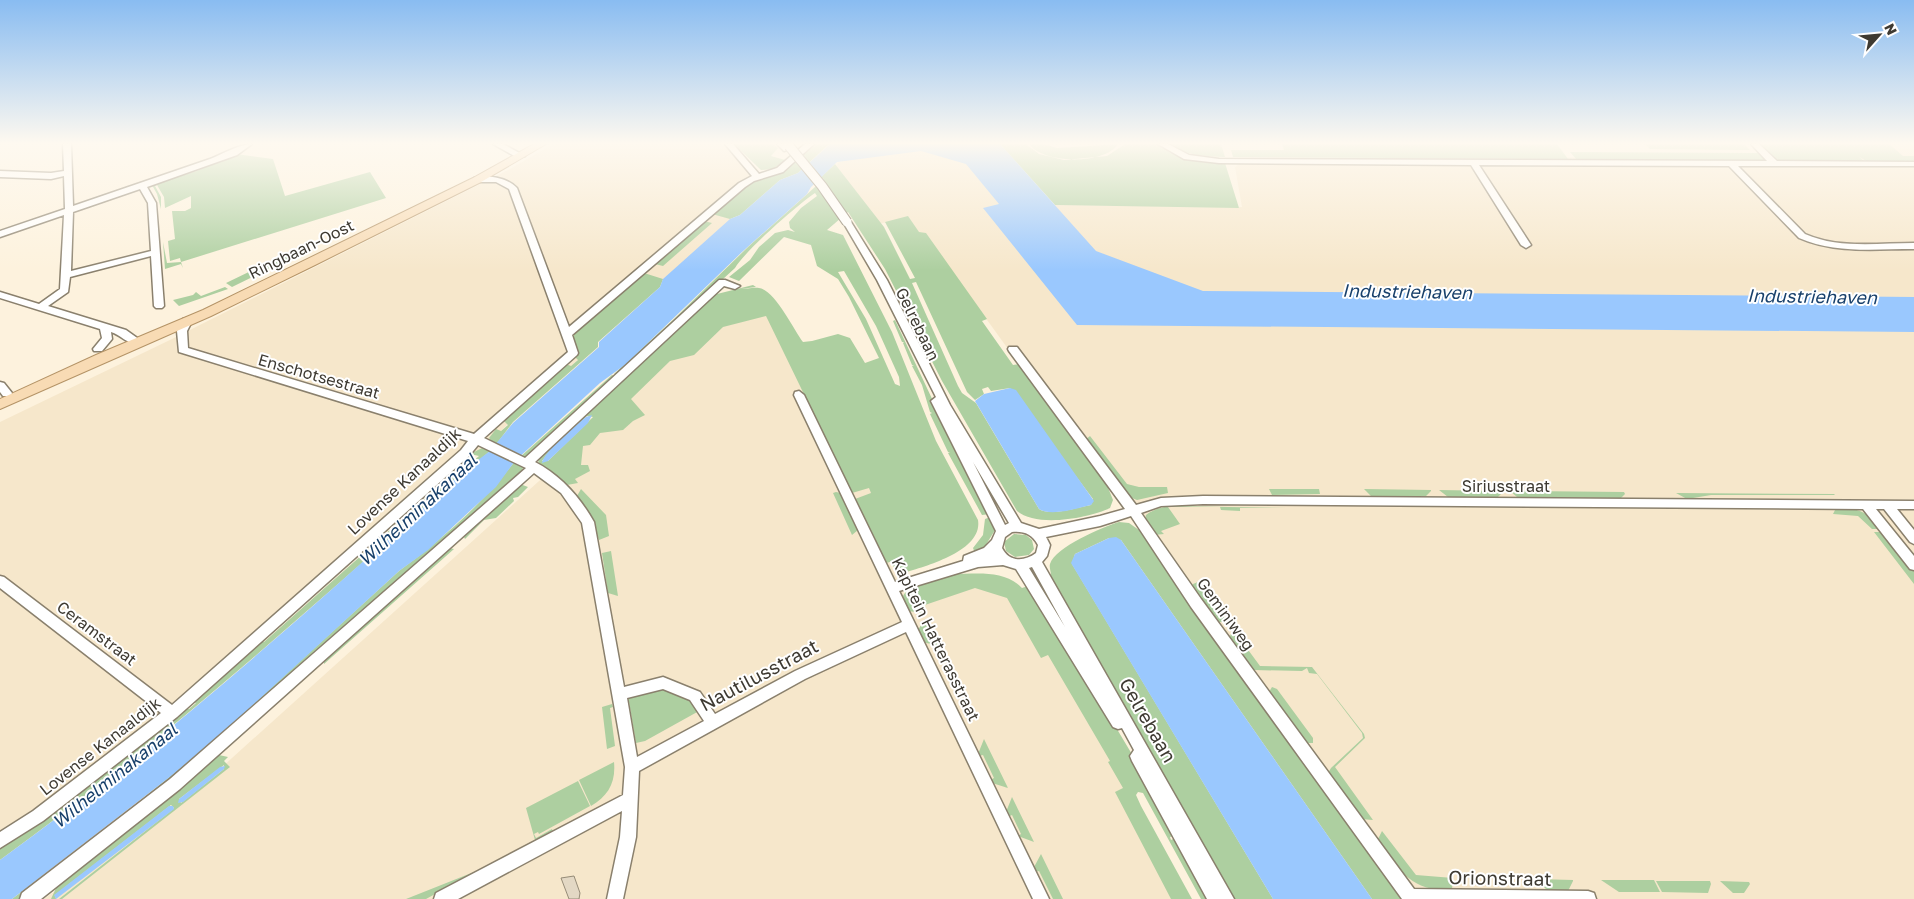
<svg xmlns="http://www.w3.org/2000/svg" width="1914" height="899" viewBox="0 0 1914 899" font-family="'Golos Text',sans-serif">
<style>
.built{fill:#f6e7cb}
.green{fill:#adcfa0;fill-rule:evenodd}
.water{fill:#9ac8fe}
.building{fill:#e3d8c4;stroke:#958b77}
.lines{fill:none;stroke-linecap:round;stroke-linejoin:round}
.minor-casing{stroke:#8a806d;stroke-width:3}
.major-casing{stroke:#b49366;stroke-width:2}
.minor{fill:#fff;fill-rule:evenodd}
.major{fill:#f8dbb4;fill-rule:evenodd}
.minor-bridge-casing{stroke:#8a806d;stroke-width:11;stroke-linecap:butt}
.minor-bridge{stroke:#fff;stroke-width:9}
.labels{text-anchor:middle;stroke-width:4;stroke-linejoin:round;paint-order:stroke}
.street-label{font-size:16px;fill:#3e3a32;stroke:#fff}
.water-label{font-size:18px;font-style:italic;fill:#18406b;stroke:#fff}
.near-street-label{font-size:19px;fill:#3e3a32;stroke:#fff}
</style>
<rect width="100%" height="100%" fill="#fdf2dd"/>
<path class="built" d="M553 144H724L763 190 495 436 103 781 0 851V422L172 339 510 169Z
M1884 144H1914V300L1200 294 1091 252 1050 205 1242 207 1235 167 1249 158 1898 156Z
M928 147 972 162 1081 321 1914 327V899H1405L925 234 918 233 907 217 879 224 836 166 839 162Z
M767 315 873 493 860 501 909 604 975 586 1007 596 1049 653 1112 761 1174 899H44L191 795 630 399 669 360 721 327Z"/>
<path class="green" d="M734 144H773L778 148 771 156 785 160 773 169 761 170Z
M814 144H829L798 173 780 180 740 215 730 219 712 214 748 184 782 173Z
M1000 144H1026L1039 154 1064 160 1107 156 1125 144H1159L1169 152 1183 158 1220 161 1225 163 1239 208 1055 205Z
M1029 144H1044L1057 148 1118 144C1105 165 1043 164 1029 144Z
M1169 144H1221L1225 157C1205 156 1186 156 1169 144Z
M1282 144H1557L1568 159 1233 157 1231 150H1284Z
M1645 144H1744L1750 150 1650 149Z
M1760 144H1889L1903 156H1914V162L1866 161 1858 156 1864 161H1779Z
M1570 152 1764 153 1768 159 1766 161 1576 159Z
M236 154 273 159 285 196 370 172 386 198 181 262 183 268 181 264 165 269 163 242 167 263 181 262 180 258 170 261 168 241 175 239 172 211H185L191 208V196L165 208 164 197 157 185 155 186 161 197V209L157 194 152 185 197 171Z
M835 164 884 227 910 279 915 278 885 222 908 216 919 232 926 233 987 319 982 321 1013 365 1019 364 1107 485 1113 500 1110 508C1089 518 1037 528 1017 511L942 381 885 269 848 212 827 230 843 235 892 332 936 441 978 520C983 551 926 566 904 573L898 572 890 562 886 563 855 499 871 493 869 488 852 493 766 316 723 327 694 355 670 361 631 399 645 415 633 421 623 430 600 433 590 445 583 446 581 465H588L590 471 575 479 578 483 567 485 539 465 538 459 709 296 753 285 756 287 740 289C746 289 754 287 759 288 774 289 794 330 803 342L812 341 838 334 850 338 865 363 879 358 849 297 838 279 817 266 811 245 784 237 739 281 729 277 750 260 759 247 775 233 788 230 795 232 790 228 789 222 801 208 817 196 815 193C797 205 745 251 735 268L534 453 527 459 520 457 612 375 614 376 616 374H614L674 319 749 246 815 187 824 179 820 178ZM844 271 876 326 899 377 900 386 895 384 866 319 838 272ZM916 282 967 392 975 400 984 394 982 389 988 387 991 391 1010 388 1093 499 1091 505C1078 507 1051 517 1039 509L976 403 962 393 958 386 912 283ZM587 416 593 417 548 461H542L557 443Z
M704 221 712 223 663 266 655 264Z
M299 251 304 252 232 287 226 283 265 264 268 265Z
M644 273 663 279 660 287 598 342V347L513 422 495 446 489 438 496 429 501 431 508 425 503 420 566 364 571 366 578 360 574 356 578 350 573 337 576 331Z
M225 287 228 289 179 306 173 300 193 295 196 292 201 296Z
M895 320 950 437 991 514 982 515 948 453 950 452H948L930 414 932 413 930 412 922 385 912 366 914 365H912L903 343 904 342H902L893 321Z
M1090 436 1127 484 1139 487H1167L1168 493 1137 500 1127 496 1085 440Z
M482 448 490 451C329 590 173 735 0 860V847L83 790 186 709H189L196 703 194 702 262 641 264 642 463 465 469 456 472 457 464 464 467 466 479 456 470 454Z
M515 461 525 465 518 476 234 730 23 899H12L119 818 200 752 399 571C441 540 483 504 515 461Z
M520 484 528 487 518 497 513 498 514 501 496 518 484 520 465 539 464 537 482 521 481 520Z
M581 489 606 515 609 536 599 540 590 515 577 496Z
M1269 489H1319L1320 494 1272 495Z
M1364 489 1431 490V491L1426 496H1371Z
M1439 490 1502 491V493L1498 497H1448Z
M1510 491 1624 492 1625 494 1621 498 1517 497Z
M836 492 841 493 858 530 852 535 833 493Z
M1676 493 1834 494 1835 495H1711L1687 499Z
M1170 506 1287 508H1288H1240V511L1221 510 1220 507H1168L1180 524 1161 531 1164 534 1154 535 1145 520 1146 515C1152 510 1162 507 1170 506Z
M1836 508C1860 508 1865 511 1882 529H1872L1858 516 1833 514Z
M993 516 995 530 984 548 975 553 973 548 983 535 985 519Z
M1119 522 1129 523 1139 530 1404 899H1372L1121 540 1109 538 1075 554 1072 564 1273 899H1231L1048 580 1051 575C1051 572 1049 567 1050 564 1055 547 1103 527 1119 522Z
M1874 532H1883L1914 571V584Z
M1014 534 1026 535 1032 540 1034 549 1029 555 1015 557 1006 551 1004 542Z
M449 548 454 549 324 664V661Z
M611 551 618 596 608 593 602 553Z
M952 574C976 574 1004 569 1022 588L1031 585 1139 766 1150 795 1173 836 1170 837 1171 840 1175 838 1214 899H1201L1143 793 1138 792 1136 795 1141 806 1192 899H1171L1115 792 1123 788 1108 762 1110 761 1048 655 1041 658 1007 598 975 588 919 607 922 613 908 611 903 596 908 588Z
M1198 582 1228 622H1217L1192 587 1193 584Z
M925 619 938 646 923 642 918 630Z
M1235 632 1260 666 1312 667 1364 734 1365 738 1335 767 1373 820 1361 819 1328 773 1331 768 1363 738 1362 733 1317 674 1309 673 1307 668 1302 671 1254 670 1229 638 1231 634Z
M660 687 691 697 699 711 645 741 636 743 628 696Z
M1272 687 1277 689 1313 738V743H1307L1269 692Z
M612 704 613 707 610 708 615 746 607 749 602 707Z
M984 739 1008 788 992 783 990 780 994 778 983 755 979 756 978 754Z
M219 755 228 757 224 761 230 767 62 899H59L172 810 174 808 171 805 55 895 56 899H51L57 886ZM224 765V769L181 803 179 799Z
M614 762C616 783 608 796 591 806L579 780Z
M578 781 590 806 539 834 538 832 534 834 536 838 552 829 553 832 473 877 472 874 426 899H406L484 868 535 840 526 808Z
M1012 797 1034 842 1018 836 1021 834 1012 815 1008 817 1006 812Z
M1382 831 1416 875 1453 878 1452 889C1412 894 1398 868 1377 841Z
M1041 854 1063 899H1053L1039 871 1035 872 1033 869Z
M1536 879 1573 880V881L1568 891H1548Z
M1601 880H1654L1660 892H1619Z
M1656 881H1710L1711 884 1708 893 1662 892Z
M1720 881 1749 882 1750 884 1744 893H1733Z"/>
<path class="water" d="M830 144H1000L1096 251 1203 291 1914 297V332L1077 325 983 208 999 204 966 164 921 151 837 162 811 187 807 194 742 252 626 364 600 383 515 461 496 487 472 509 428 550 399 571 229 727 171 776 12 899H0V860C165 741 315 605 466 469L490 451 513 423 599 347V342L660 287 663 279 730 219 740 215 780 180 798 173Z
M1010 388 1016 390 1094 501 1091 505C1078 508 1051 517 1039 509L975 401 984 394Z
M592 415 588 423 548 461 542 463C544 451 576 425 586 417Z
M1116 537 1121 540 1372 899H1273L1071 563 1075 554 1109 538Z
M225 766 224 769 183 802 178 803 179 799 220 767Z
M169 806H173L174 809 56 899 54 895Z"/>
<path class="building" d="M574 876 580 893 579 899H569L561 878Z"/>
<g class="lines">
<g class="minor-casing">
<path id="minor" d="M63 144H71L73 206 210 159C223 154 239 144 252 144L237 155 147 187 156 203 164 306 162 308H156L154 306 151 256 70 277 68 292 48 306 126 330 140 340 141 342 140 344C129 346 121 335 111 332L112 339 102 351H94L93 349 102 338 100 329 0 298V292L39 304 60 289 64 215 0 237V231L65 209 64 176 51 179 0 177V171L51 173 64 171ZM140 189 148 203 151 251 71 271 73 212Z
M493 144H503L525 156 518 158Z
M725 144H733L759 174 777 168 805 144H814L783 172 754 181 745 187 572 335 578 353 577 355 484 438 525 458 719 280H725L740 286 735 289 724 286 535 462C560 475 580 497 594 522L624 687 663 677 700 692 715 714 795 671 902 622 794 395 795 392 799 391 804 395 895 582 963 561 964 556 984 548 992 540 996 531 931 401 936 397 877 280 843 222 847 219 851 222 887 280 950 405 1021 523 1039 529 1100 516 1125 509 1009 351 1008 349 1009 347H1017L1136 505 1161 498 1203 496 1914 501V509H1897L1914 530V544L1910 542 1884 509H1876L1914 556V570L1910 569 1863 509 1203 504 1161 506 1141 513 1201 599 1414 889 1588 891 1594 893 1596 899H1402L1191 607 1131 516 1100 526 1046 537 1050 545 1047 556 1042 562 1234 899H1207L1132 761 1130 756 1134 750 1122 728 1118 729 1113 727 1016 569 1003 565 978 567 899 591 1049 899H1033L906 632 805 679 639 771 636 837 623 899H607L620 837 622 811 458 899H434L436 893 623 795 625 767 582 523 561 493 534 473 180 789 41 899H20L22 893 170 779 526 468 478 445 469 456 177 717 43 821 0 848V832L33 811 161 713 0 588V576L4 577 172 705 461 450 468 441 179 352 177 331 183 319 187 318 192 321 187 331 188 348 474 434 568 352 509 189 496 182H474V178C489 175 506 177 517 188L569 327 739 183 752 176ZM973 462 1009 523 1005 525ZM1012 532C1024 531 1032 534 1038 545L1036 553C1024 562 1009 562 1002 548L1005 537ZM1032 567 1065 627 1029 568ZM663 689 690 700 704 721 637 757 627 698Z
M777 144H786L791 149 784 151Z
M1158 144H1168L1189 155 1219 159 1767 161 1751 144H1759L1777 161 1914 162V166H1738L1805 234C1839 249 1878 243 1914 243V249C1875 249 1835 254 1799 238L1729 166 1479 165 1531 245 1526 248 1521 245 1471 165 1219 163 1184 159Z
M0 382 4 383 12 393 11 396H3L0 392Z"/>
</g>
<g class="major-casing">
<path id="major" d="M534 144H546L481 182 315 265 211 316 0 409V399L96 355 203 310 473 178Z"/>
</g>
<use href="#minor" class="minor"/>
<use href="#major" class="major"/>
<g class="minor-bridge-casing">
<path id="minor-bridge" d="M789 146 822 186 847 222"/>
</g>
<use href="#minor-bridge" class="minor-bridge"/>
</g>
<linearGradient id="sky" x2="0" y2="1"><stop stop-color="#89bcf1"/><stop offset="0.53" stop-color="#fef9f0"/><stop offset="1" stop-color="#fef9f0" stop-opacity="0"/></linearGradient>
<rect width="1914" height="270" fill="url(#sky)"/>
<g class="labels">
<g class="street-label">
<text transform="translate(301 249) rotate(-26)" y="6">Ringbaan-Oost</text>
<text transform="translate(918 324) rotate(64)" y="6">Gelrebaan</text>
<text transform="translate(319 376) rotate(16)" y="6">Enschotsestraat</text>
<text transform="translate(404 481) rotate(-43)" y="6">Lovense Kanaaldijk</text>
<text x="1506" y="492">Siriusstraat</text>
<text transform="translate(1226 614) rotate(54)" y="6">Geminiweg</text>
<text transform="translate(97 633) rotate(37)" y="6">Ceramstraat</text>
<text transform="translate(936 639) rotate(64)" y="6">Kapitein Hatterasstraat</text>
<text transform="translate(100 746) rotate(-38)" y="6">Lovense Kanaaldijk</text>
</g>
<g class="water-label">
<text transform="translate(1407 292) rotate(1)" y="6">Industriehaven</text>
<text transform="translate(1812 297) rotate(1)" y="6">Industriehaven</text>
<text transform="translate(418 510) rotate(-43)" y="6">Wilhelminakanaal</text>
<text transform="translate(115 776) rotate(-39)" y="6">Wilhelminakanaal</text>
</g>
<g class="near-street-label">
<text transform="translate(759 675) rotate(-28)" y="7">Nautilusstraat</text>
<text transform="translate(1148 720) rotate(60)" y="7">Gelrebaan</text>
<text transform="translate(1500 878) rotate(1)" y="7">Orionstraat</text>
</g>
</g>
<g transform="translate(1879 35) rotate(63)" stroke="#ffffff" stroke-width="4" paint-order="stroke">
<path d="M0-4L9 19L0 12L-9 19Z" fill="#3e3a32"/>
<text y="-8" font-size="14" font-weight="bold" text-anchor="middle" fill="#3e3a32">N</text>
</g>
</svg>
